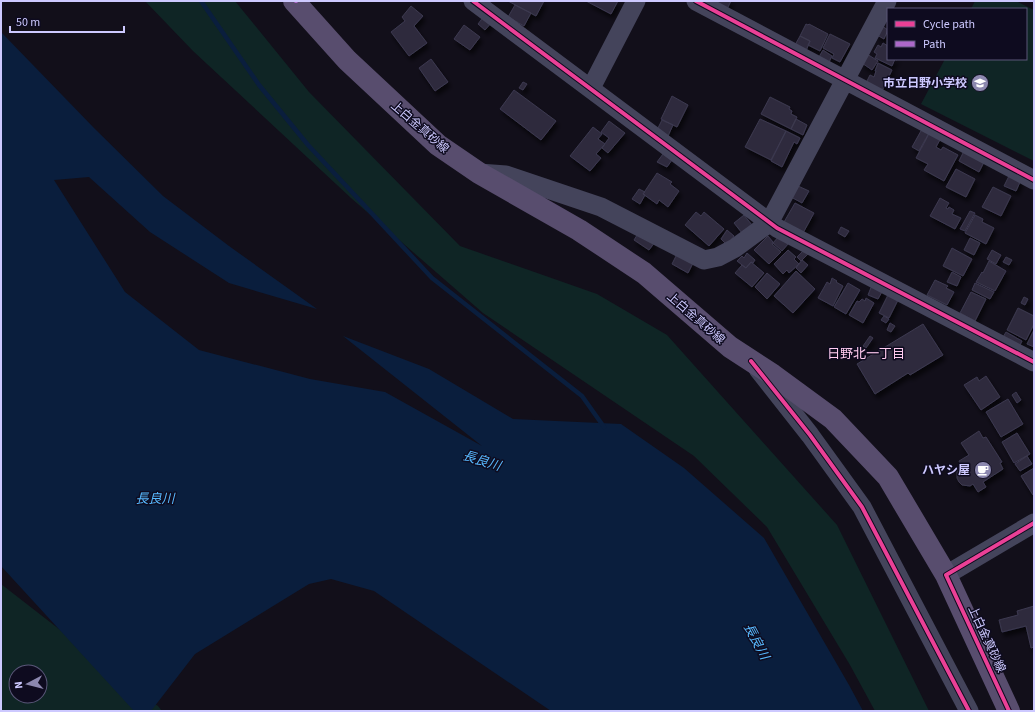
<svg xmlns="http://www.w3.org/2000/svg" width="1035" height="712" viewBox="0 0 1035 712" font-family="'Source Sans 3','Noto Sans JP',sans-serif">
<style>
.green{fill:#0f2525;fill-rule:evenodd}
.water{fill:#0a1e3d}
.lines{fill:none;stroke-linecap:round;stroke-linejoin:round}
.stream{stroke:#0a1e3d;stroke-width:4.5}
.building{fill:#2f2c3e;stroke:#3c3950;filter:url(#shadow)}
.minor{stroke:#44445b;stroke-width:19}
.major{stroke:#584d6e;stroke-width:22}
.quiet{stroke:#ac68c9;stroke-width:3;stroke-dasharray:6 3;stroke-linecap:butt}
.cycleway-casing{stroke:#0e0b1f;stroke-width:6}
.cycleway{stroke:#ea4096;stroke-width:4}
.labels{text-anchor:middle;stroke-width:3;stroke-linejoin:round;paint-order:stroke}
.poi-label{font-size:12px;font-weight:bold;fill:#cdc9ff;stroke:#0e0b1f;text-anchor:end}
.street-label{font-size:12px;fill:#cdc9ff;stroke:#0e0b1f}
.neighbourhood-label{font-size:13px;fill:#ffcbef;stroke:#0e0b1f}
.water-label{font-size:13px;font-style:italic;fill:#57b9ff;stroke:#0e0b1f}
</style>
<defs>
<filter id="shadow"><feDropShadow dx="2.5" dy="4.5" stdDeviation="2" flood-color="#0009"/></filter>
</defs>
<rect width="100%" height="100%" fill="#120f1a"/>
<path class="green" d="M145 1H235L309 92 460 246 597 294 667 335 837 525 929 711H875L850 665 767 527 694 456 483 313 351 198 193 51Z
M975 1H1016L1034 10V161L921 104 945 59H1026V9H971Z
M1 584 158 706 162 711H1ZM16 672H40V696H16Z"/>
<path class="water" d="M1 32 94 128 163 196 229 246 317 309 229 283 150 232 89 177 54 180 125 292 199 350 310 379 385 392 482 446 343 336 429 369 513 419 621 424 684 468 764 538 849 685 863 711H551L374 591 331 579 309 584 195 654 151 711H134L1 566Z"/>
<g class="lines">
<path class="stream" d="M201 1 259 85 308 145 432 278 582 396 604 427"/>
</g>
<path class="building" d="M508 1H544L536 16Z
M586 1H618L611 14Z
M718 1H731L727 9 717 4Z
M515 5 531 13 524 26 508 17Z
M411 6 423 16 414 26 427 43 409 56 391 32 405 21 402 17Z
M484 16 492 22 485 30 478 24Z
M806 24 808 25 809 24 828 34 820 51 808 45 810 41 800 36Z
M464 25 480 37 470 50 454 39Z
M882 26 888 30 884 39 877 35Z
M830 34 850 44 840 62 832 58 834 54 823 48Z
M800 36 810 41 806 51 795 45Z
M883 43 888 46V59H898L897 60 895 59 892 66 875 58 877 54 874 52 878 45 881 47Z
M823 50 832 56 829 62 819 57Z
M867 54 878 61 872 70 862 63Z
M431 59 448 82 435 91 419 68Z
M878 63 892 70 882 91 866 83 870 75 874 77 876 71H875Z
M523 82 527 84 523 90 519 88Z
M514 90 556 121 541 140 500 109Z
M672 96 688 105 677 127 661 119Z
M770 97 790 107 789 109 792 111 791 114 797 117 791 129 761 114Z
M760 119 786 131 771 160 745 147Z
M796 119 807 125 803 135 791 129Z
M662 120 673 125 668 136 657 130Z
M609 121 625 133 608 153 602 148 609 138 601 132Z
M593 127 602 134 598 139 605 144 596 154 601 158 590 171 570 156Z
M922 129 929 133 919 151 912 147Z
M786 131 800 138 797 144 794 142 782 167 771 161Z
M930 132 941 138 936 147 941 150 943 147 958 155 944 181 924 170 928 164 916 158Z
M964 151 984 162 979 172 959 161Z
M663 154 672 160 667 167 657 162Z
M956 169 975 179 966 197 946 187Z
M657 173 672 182 670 184 679 191 668 207 659 200 657 204 643 194Z
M1010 174 1021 180 1016 191 1004 186Z
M798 186 809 191 802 203 791 197Z
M993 187 1011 196 1001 216 982 207Z
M639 189 645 192 643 194 645 195 640 204 632 199Z
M940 198 949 203 946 208 948 209 949 207 954 210 952 214 961 218 955 229 930 216Z
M795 203 814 213 803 233 784 222Z
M970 211 975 213 965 231 960 229Z
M696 212 701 216 704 212 724 229 709 246 685 225Z
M744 215 752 225 742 233 734 223Z
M975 215 983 219 982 222 994 228 986 244 965 233Z
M841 227 849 231 845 237 838 233Z
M727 230 734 236 727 245 721 239Z
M639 232 655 242 649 250 634 240Z
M768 236 773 242 772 244 781 252 769 264 754 250Z
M779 236 788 244 782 251 773 243Z
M970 238 980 243 974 255 964 250Z
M952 248 972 259 963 276 943 266Z
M805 249 809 253 801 261 797 257Z
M788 250 796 257 794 259 799 264 789 273 787 270 783 274 774 264Z
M992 250 1001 255 996 264 987 259Z
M747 253 755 260 753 263 751 262 746 268 737 261 742 256 744 258Z
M677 254 693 263 688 273 672 264Z
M1006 257 1012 260 1009 265 1003 262Z
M802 260 808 265 801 273 796 268Z
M989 261 1006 271 995 291 976 282 982 272 983 273Z
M751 262 764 273 752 287 735 273 742 265 746 268Z
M796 271 815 289 793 313 774 296Z
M952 272 961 277 957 286 947 282Z
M767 273 780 284 767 299 755 287Z
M832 278 837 281 836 282 843 286 833 306 818 298 827 282 830 284Z
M935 280 948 286 946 288 954 292 947 305 927 295Z
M848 283 860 290 846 314 834 307Z
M975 283 994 292 990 299 972 290Z
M872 285 883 290 878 299 868 295Z
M971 292 986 299 975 321 960 313Z
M888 295 898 300 889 318 879 313Z
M1024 297 1028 299 1025 305 1021 303Z
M866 298 874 303 863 323 849 315 857 301 859 302 862 299 865 301Z
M1018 308 1034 316V324L1026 340 1007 330Z
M884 316 889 319 886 323 881 320Z
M890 323 895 326 891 332 887 330Z
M923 324 943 355 910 375 908 373 875 394 857 364Z
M1034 330V347L1027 344Z
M1006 332 1022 341 1019 347 1002 339Z
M870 336 873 338 866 348 863 346Z
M986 376 1000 397 981 410 964 385 977 377 979 381Z
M1016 392 1021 400 1017 403 1012 395Z
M1008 399 1023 424 1001 437 986 412Z
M979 431 983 438 986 437 1002 462 1000 463 1003 469 983 482 986 487 978 492 973 484 970 486 962 485 959 482 957 478V471L958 467 961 465 959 461 969 455 961 443Z
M1017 433 1030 454 1014 463 1002 442Z
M1027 456 1032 464 1020 471 1015 464Z
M1034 468V494L1033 495 1021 476Z
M1034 606V647L1031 648 1026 626 1002 632 999 620 1018 615 1017 611Z"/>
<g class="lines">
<path class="minor" d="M473 1 777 228 1034 362
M696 1 1034 180
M591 88 636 1
M479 173 506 175 601 207 704 260 718 257 735 248 769 223 887 1
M758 369 810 435 862 507 969 711
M946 575 1034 523"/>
<path class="major" d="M294 1 347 60 438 145 479 173 579 230 644 273 730 347 773 375 833 419 888 477 946 575 1009 711"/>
<path class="quiet" d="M296 1V3"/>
<g class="cycleway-casing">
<path id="cycleway" d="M473 1 777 228 1034 362
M696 1 1034 180
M751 361 810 435 862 507 969 711
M1009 711 946 575 1034 523"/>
</g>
<use href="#cycleway" class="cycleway"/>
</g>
<defs>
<g id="school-disc" transform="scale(0.9)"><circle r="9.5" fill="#8c88af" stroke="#0e0b1f"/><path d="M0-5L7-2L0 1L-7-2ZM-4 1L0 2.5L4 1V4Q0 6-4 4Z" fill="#fff"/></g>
<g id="cafe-disc" transform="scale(0.9)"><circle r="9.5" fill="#8c88af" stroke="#0e0b1f"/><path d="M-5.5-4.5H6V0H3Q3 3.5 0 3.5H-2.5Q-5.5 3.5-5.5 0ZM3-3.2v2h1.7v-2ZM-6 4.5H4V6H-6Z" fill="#fff"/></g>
</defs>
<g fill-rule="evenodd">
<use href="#school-disc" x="980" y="83"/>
<use href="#cafe-disc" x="983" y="470"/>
</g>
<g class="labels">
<g class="poi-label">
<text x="967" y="87">市立日野小学校</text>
<text x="970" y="474">ハヤシ屋</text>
</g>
<g class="street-label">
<text transform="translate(420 127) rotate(41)" y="4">上白金真砂線</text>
<text transform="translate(696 318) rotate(41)" y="4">上白金真砂線</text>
<text transform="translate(987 639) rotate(65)" y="4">上白金真砂線</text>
</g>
<g class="neighbourhood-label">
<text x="866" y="358">日野北一丁目</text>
</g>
<g class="water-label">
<text transform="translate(482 460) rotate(17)" y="5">長良川</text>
<text x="155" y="503">長良川</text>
<text transform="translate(757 641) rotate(62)" y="5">長良川</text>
</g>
</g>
<rect width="1035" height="712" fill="none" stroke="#cdc9ff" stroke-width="4"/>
<rect x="887" y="8" width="140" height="52" fill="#0e0b1f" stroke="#5a5779"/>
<rect x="895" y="21" width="20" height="6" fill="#ea4096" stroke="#5a5779"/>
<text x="923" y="28" font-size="12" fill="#cdc9ff">Cycle path</text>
<rect x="895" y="41" width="20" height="6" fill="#ac68c9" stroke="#5a5779"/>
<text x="923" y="48" font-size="12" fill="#cdc9ff">Path</text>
<g transform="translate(28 684) rotate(263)"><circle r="19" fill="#0e0b1f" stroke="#5a5779"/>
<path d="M0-3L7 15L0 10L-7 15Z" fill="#8c88af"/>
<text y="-6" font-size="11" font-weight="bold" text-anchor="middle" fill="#cdc9ff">N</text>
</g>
<path d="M10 26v6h114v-6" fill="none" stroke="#cdc9ff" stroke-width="2"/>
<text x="16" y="26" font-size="12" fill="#cdc9ff" stroke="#0e0b1f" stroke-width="3" paint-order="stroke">50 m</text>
</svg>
